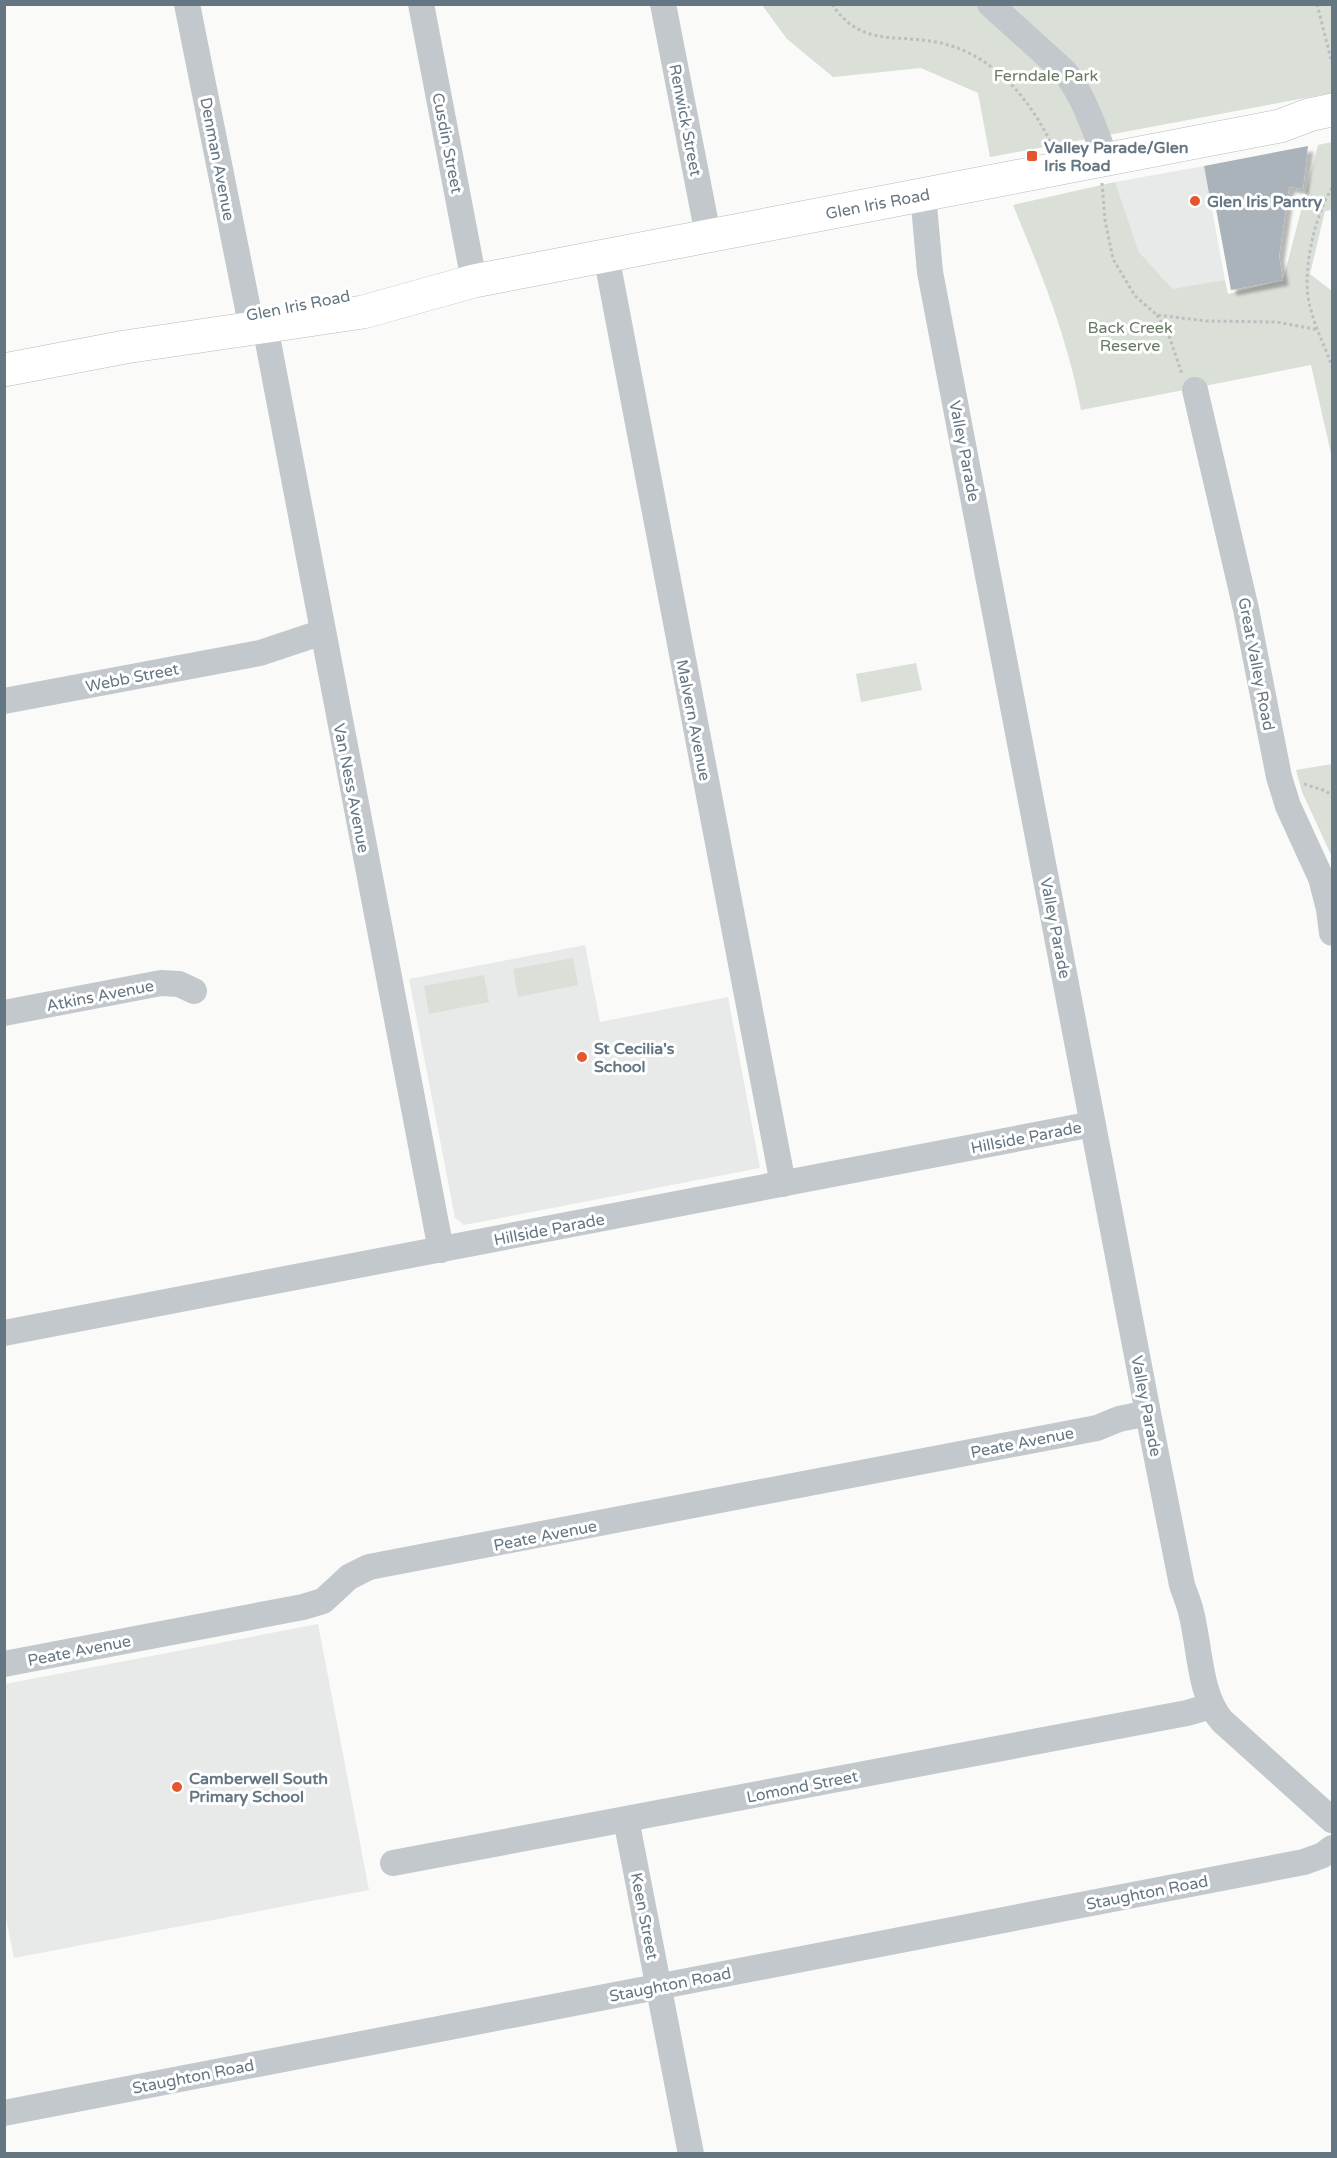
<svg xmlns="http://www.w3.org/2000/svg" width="1337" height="2158" viewBox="0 0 1337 2158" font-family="'Varela Round',sans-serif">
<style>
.built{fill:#e8e9e9}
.green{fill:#dadfd7}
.building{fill:#aab3b9;filter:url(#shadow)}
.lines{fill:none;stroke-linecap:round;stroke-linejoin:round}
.major-casing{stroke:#b5babe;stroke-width:34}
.path{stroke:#bbbfc2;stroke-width:3;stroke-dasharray:3 3;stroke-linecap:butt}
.minor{stroke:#c3c8cc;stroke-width:26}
.major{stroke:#fff;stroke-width:33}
.poi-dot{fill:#e4572e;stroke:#fff;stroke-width:2}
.labels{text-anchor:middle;stroke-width:6;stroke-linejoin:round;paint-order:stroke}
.park-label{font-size:16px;fill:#687a64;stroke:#fff}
.street-label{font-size:16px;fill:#657683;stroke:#fff}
.poi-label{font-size:16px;font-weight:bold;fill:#657683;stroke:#fff;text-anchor:start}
</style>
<defs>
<filter id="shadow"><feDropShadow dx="5.5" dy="5.5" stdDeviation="1.5" flood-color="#0004"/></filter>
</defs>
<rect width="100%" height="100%" fill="#fafaf8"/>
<path class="built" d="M1204 166 1225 280 1174 290 1139 252 1115 182Z
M585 945 600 1022 728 997 760 1168 464 1225 455 1218 409 979Z
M318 1624 369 1890 14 1958 4 1908 5 1684Z"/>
<path class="green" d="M762 5H1332V93L990 157 978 93 921 68 833 77 787 39Z
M1332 142V210L1325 211 1310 274 1332 291V458L1311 365 1081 410C1068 339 1041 272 1013 205L1115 182 1139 252 1173 289 1225 280 1228 294 1283 280 1318 145Z
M916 663 922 690 861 702 856 674Z
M1332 764V857L1302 792 1296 770Z
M573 958 578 985 518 997 513 969Z
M484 975 489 1002 429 1014 424 986Z"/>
<path class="building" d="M1308 146 1303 189 1289 187 1279 256 1283 280 1231 290 1214 198 1210 199 1204 166Z"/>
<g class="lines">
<g class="major-casing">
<g id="major">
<path id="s1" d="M4 370 125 347 363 312 474 281 1280 126 1309 115 1332 110"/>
</g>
</g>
<path class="path" d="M832 4C860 47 895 34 936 42 992 53 1028 96 1052 145
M1317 4 1332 63
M1102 183 1105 220 1113 259 1135 296 1157 315 1206 321 1277 322 1319 330
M1332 188C1314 217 1300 277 1311 310 1316 330 1326 348 1332 367
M1157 315 1169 336 1182 374
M1304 784 1326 791 1332 796"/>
<path class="minor" d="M187 4 249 314 263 322H278
M421 4 474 281
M663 4 708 235
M990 4 1065 72C1085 98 1094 129 1106 159
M923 194 930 272 1148 1413 1182 1585C1185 1594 1189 1603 1191 1612 1200 1646 1199 1695 1222 1721L1332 1820
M606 255 783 1184
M265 326 441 1250
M1195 390 1246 609 1279 777 1288 806 1321 878 1329 909 1332 933
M4 701 260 653 323 632
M4 1013 161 983 179 984 194 991
M4 1333 1093 1124
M4 1664 303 1607 323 1601 349 1577 369 1567 1097 1428 1119 1419 1148 1413
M626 1819 691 2154
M393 1863 1187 1713 1211 1706
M4 2113 1304 1862 1323 1855 1332 1848"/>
<use href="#major" class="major"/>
</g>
<g class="poi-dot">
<rect x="1026" y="150" width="12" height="12" rx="3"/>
<circle cx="1195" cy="201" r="6"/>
<circle cx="582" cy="1057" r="6"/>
<circle cx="177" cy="1787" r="6"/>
</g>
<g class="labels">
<g class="park-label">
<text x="1046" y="81">Ferndale Park</text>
<text x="1130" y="333">Back Creek<tspan x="1130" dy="18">Reserve</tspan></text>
</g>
<g class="street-label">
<text transform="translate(686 120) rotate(79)" y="6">Renwick Street</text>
<text transform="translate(448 143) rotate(79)" y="6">Cusdin Street</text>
<text transform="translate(218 159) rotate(79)" y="6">Denman Avenue</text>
<text dy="6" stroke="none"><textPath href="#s1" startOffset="890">Glen Iris Road</textPath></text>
<text transform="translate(298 305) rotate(-11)" y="6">Glen Iris Road</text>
<text transform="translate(965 451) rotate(79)" y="6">Valley Parade</text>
<text transform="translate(1257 664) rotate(79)" y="6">Great Valley Road</text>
<text transform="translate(132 677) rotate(-11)" y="6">Webb Street</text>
<text transform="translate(694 720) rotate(79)" y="6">Malvern Avenue</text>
<text transform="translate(352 788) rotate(79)" y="6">Van Ness Avenue</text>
<text transform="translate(1056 928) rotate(79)" y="6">Valley Parade</text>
<text transform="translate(100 995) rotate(-11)" y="6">Atkins Avenue</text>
<text transform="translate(1026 1137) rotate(-11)" y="6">Hillside Parade</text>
<text transform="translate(549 1229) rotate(-11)" y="6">Hillside Parade</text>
<text transform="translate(1147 1406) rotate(79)" y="6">Valley Parade</text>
<text transform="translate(1022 1442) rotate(-11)" y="6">Peate Avenue</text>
<text transform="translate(545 1535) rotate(-11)" y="6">Peate Avenue</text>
<text transform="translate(79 1650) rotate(-11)" y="6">Peate Avenue</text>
<text transform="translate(802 1786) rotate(-11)" y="6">Lomond Street</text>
<text transform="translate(1147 1892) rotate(-11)" y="6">Staughton Road</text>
<text transform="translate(645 1916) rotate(79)" y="6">Keen Street</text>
<text transform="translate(670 1984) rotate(-11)" y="6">Staughton Road</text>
<text transform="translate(193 2076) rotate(-11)" y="6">Staughton Road</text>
</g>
<g class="poi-label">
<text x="1044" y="153">Valley Parade/Glen<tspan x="1044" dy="18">Iris Road</tspan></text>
<text x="1207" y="207">Glen Iris Pantry</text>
<text x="594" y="1054">St Cecilia's<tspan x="594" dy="18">School</tspan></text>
<text x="189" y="1784">Camberwell South<tspan x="189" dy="18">Primary School</tspan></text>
</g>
</g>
<rect width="1337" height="2158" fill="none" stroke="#657683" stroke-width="12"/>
</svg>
